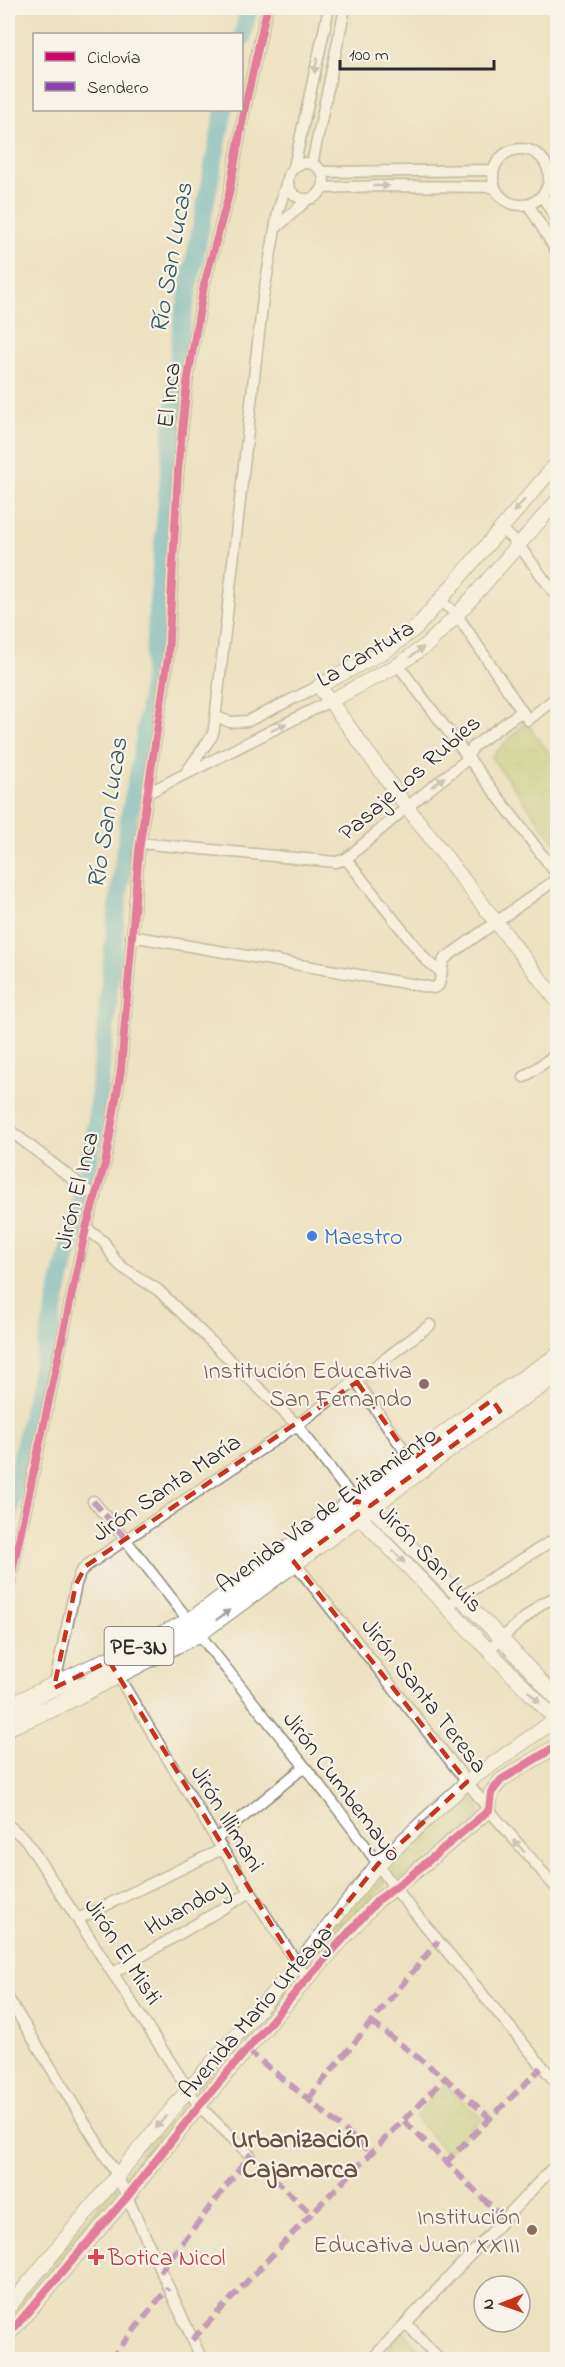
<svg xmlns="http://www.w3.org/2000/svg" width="565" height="2367" viewBox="0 0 565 2367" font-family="'Indie Flower',sans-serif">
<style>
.grass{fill:#b3c66a;stroke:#6f784a;stroke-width:1.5}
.park{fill:url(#park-crowns);stroke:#6f784a;stroke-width:1.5}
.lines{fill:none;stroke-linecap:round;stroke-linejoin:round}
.river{stroke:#47acc7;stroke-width:18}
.minor-casing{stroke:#8c8676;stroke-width:13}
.tertiary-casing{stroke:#8c8676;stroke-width:16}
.trunk-casing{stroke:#8c8676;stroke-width:20}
.minor{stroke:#fff;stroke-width:10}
.tertiary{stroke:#fff;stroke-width:14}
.trunk{stroke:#fff;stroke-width:18}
.quiet{stroke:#8e44ad;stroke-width:6;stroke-dasharray:12 6;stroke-linecap:butt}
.cycleway-casing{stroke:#f7f3e8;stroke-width:11}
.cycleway{stroke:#d6006c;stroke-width:8}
.oneway{fill:#a0a0a0}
.marked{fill:none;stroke:#c8321e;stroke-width:4.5;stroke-dasharray:12 8;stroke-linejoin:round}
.shop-dot{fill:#3f7fe0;stroke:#f7f3e8;stroke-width:2}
.education-dot{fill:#8d6e63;stroke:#f7f3e8;stroke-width:2}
.health-dot{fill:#e0444e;stroke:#f7f3e8;stroke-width:2}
.labels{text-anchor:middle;stroke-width:4.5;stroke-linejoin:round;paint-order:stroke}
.shield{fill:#f7f3e8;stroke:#686764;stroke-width:1.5}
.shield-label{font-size:22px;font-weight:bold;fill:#2b2b2b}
.street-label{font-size:24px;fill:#2b2b2b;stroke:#f7f3e8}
.shop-label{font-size:24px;fill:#366cbe;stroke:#f7f3e8;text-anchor:start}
.education-label{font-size:24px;fill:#785e54;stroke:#f7f3e8;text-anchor:end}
.health-label{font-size:24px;fill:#be3a42;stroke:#f7f3e8;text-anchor:start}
.water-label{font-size:26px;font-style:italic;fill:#355862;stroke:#f7f3e8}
.neighbourhood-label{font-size:26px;font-weight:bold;fill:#68523d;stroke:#f7f3e8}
</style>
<defs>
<pattern id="park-crowns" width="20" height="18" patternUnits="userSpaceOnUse" patternTransform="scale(1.5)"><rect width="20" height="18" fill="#b3c66a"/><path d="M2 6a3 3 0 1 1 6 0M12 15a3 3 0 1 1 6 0" fill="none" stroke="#9aaa5c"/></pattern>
</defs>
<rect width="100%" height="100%" fill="#f7f3e8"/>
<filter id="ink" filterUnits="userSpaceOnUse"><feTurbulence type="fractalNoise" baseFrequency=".0167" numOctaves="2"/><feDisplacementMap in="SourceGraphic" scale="12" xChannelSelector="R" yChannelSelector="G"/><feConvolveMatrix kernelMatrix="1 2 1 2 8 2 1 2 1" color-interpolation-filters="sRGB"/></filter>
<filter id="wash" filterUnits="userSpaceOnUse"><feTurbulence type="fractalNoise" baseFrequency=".008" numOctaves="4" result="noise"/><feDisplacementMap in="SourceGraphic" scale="24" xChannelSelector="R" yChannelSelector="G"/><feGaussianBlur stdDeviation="1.35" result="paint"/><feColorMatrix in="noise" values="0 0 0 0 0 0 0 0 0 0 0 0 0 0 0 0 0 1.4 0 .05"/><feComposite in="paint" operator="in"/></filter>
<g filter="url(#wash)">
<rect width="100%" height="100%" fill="#ece1c0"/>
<path class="grass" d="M403 2332 429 2359 378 2360Z"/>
<path class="park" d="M526 722 557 764V845L491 757Z
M465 1786 483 1815 396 1883 380 1858Z
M377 1870 388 1880 307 1974 301 1966Z
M297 1970 303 1978 202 2098 196 2089Z
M444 2084 482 2118 446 2153 415 2117Z
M191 2094 198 2103 126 2189 121 2178Z
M116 2185 120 2195 8 2328V2314Z"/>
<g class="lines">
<path class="river" d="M242 38 249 8
M8 1518 63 1271 83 1195 96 1124 116 919 129 817 141 759 150 699 181 328 224 110"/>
</g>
</g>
<g filter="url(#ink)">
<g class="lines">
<g class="minor-casing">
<path id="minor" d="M493 177a28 28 0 1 1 56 0a28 28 0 1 1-56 0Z
M288 181a18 18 0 1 1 36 0a18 18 0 1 1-36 0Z
M312 164 345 8
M294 167 329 8
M322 172 494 170
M323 188 381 186 495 187
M542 195 558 223
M528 204 558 254
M276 228 307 200
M500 528 518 544 558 598
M440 600 457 615 528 720 558 696
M398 665 558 876
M217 717 230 722 248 721 319 686
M188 773 330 701
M148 793 185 774 212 736 214 729 263 298 278 212 287 181
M140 843 336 862 346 859 407 807 464 762 474 746 522 711
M346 859 426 960 440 971
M131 936 434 988 438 986C442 978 441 969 444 959L558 878
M524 1077 558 1053
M8 1129 96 1197
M86 1228 104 1242 115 1260 122 1267 158 1290 297 1425 354 1500
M357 1382 411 1460
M93 1501C141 1556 183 1615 229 1672 285 1743 345 1813 395 1889L558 2085
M291 1558 489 1810 558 1890
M8 1591 86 1228 105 1164 121 1070 139 850 168 657 178 471 187 383 204 285 229 194 245 107 267 8
M447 1606 558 1537
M488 1650 541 1604 558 1596
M118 1676 216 1839 307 1979
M54 1687 76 1584 80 1573 86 1566 297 1425 430 1325
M8 1825 26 1840 199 2106 250 2155
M216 1839 304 1767
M78 1919 222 1849
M113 1973 249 1893
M8 1998 117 2175 202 2360
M406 2323 440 2360
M371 2360 558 2162"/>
</g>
<g class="tertiary-casing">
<path id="tertiary" d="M558 462 417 627 390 648 319 686 407 807 558 1002
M330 701 398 665 428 644 457 615 558 500
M364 1503 370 1506 500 1637 558 1700
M356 1508 358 1515 558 1722
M8 2308 188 2090 297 1966 378 1864 467 1782 558 1718
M8 2335 127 2197 199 2106 307 1979 378 1900 409 1877 489 1810 491 1793 501 1780 558 1745"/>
</g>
<g class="trunk-casing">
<path id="trunk" d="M8 1708 190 1622 492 1400 558 1357
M8 1726 52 1708 198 1633 500 1411 558 1374"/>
</g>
<use href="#minor" class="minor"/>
<use href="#tertiary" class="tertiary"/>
<use href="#trunk" class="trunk"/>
<path class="quiet" d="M93 1501 126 1539
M371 2022 445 2078 491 2119
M247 2050 308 2099 371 2153
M308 2099 438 1941
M404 2121 503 2218
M445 2163 541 2068
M160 2272 250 2155 311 2214
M192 2340 311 2214 445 2078
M110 2360 168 2288"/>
<g class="cycleway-casing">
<path id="cycleway" d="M8 1591 86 1228 105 1164 121 1070 139 850 168 657 178 471 187 383 204 285 229 194 245 107 267 8
M8 2335 127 2197 199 2106 307 1979 378 1900 409 1877 489 1810 491 1793 501 1780 558 1745"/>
</g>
<use href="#cycleway" class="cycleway"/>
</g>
<defs><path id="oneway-solid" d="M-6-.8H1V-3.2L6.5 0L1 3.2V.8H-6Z" transform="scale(1.5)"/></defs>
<g class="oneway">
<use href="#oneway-solid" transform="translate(316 65) rotate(102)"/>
<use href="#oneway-solid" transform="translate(381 186)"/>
<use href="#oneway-solid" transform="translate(519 506) rotate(132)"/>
<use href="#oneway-solid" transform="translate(417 652) rotate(-37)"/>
<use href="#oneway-solid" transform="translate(279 727) rotate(-27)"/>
<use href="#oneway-solid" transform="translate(438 782) rotate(-38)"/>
<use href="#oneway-solid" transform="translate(399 1557) rotate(46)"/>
<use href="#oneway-solid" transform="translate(223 1615) rotate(-37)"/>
<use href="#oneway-solid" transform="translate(84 1673) rotate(154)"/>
<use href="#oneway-solid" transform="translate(534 1697) rotate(46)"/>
<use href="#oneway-solid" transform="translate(424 1822) rotate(137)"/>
<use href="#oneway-solid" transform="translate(519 1846) rotate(-131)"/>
<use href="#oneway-solid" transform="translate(342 1910) rotate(129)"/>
<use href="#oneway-solid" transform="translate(161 2122) rotate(130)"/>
</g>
</g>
<path d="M0 0H565V2367H0ZM357 1382 411 1460 492 1400 500 1411 370 1506 354 1500 358 1515 294 1562 467 1782 378 1864 297 1966 109 1661 54 1688 76 1584 86 1566Z" fill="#ece1c0" fill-opacity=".55" fill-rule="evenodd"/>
<path class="marked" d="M357 1382 411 1460 492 1400 500 1411 370 1506 354 1500 358 1515 294 1562 467 1782 378 1864 297 1966 109 1661 54 1688 76 1584 86 1566Z"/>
<circle class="shop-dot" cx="312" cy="1236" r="6"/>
<g class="education-dot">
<circle cx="424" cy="1384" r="6"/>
<circle cx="532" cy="2230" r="6"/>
</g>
<path class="health-dot" d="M93 2248h6v6h6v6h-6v6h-6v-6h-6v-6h6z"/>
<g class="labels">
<rect class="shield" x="104.5" y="1627" width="69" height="38" rx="4.5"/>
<g class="shield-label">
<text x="139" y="1654">PE-3N</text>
</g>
<g class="street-label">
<text transform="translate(168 395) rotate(-83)" y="8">El Inca</text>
<text transform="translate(365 653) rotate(-31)" y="8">La Cantuta</text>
<text transform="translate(409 777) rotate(-41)" y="8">Pasaje Los Rubíes</text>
<text transform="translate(76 1190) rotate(-76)" y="8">Jirón El Inca</text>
<text transform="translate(166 1487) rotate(-34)" y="8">Jirón Santa María</text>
<text transform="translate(326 1509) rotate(-36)" y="8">Avenida Vía de Evitamiento</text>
<text transform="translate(431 1558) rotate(46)" y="8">Jirón San Luis</text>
<text transform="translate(425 1695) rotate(52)" y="8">Jirón Santa Teresa</text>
<text transform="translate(343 1786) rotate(53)" y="8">Jirón Cumbemayo</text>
<text transform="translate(228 1818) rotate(59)" y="8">Jirón Illimani</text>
<text transform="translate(186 1906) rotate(-30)" y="8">Huandoy</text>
<text transform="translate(124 1951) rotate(57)" y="8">Jirón El Misti</text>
<text transform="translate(255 2011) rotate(-49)" y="8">Avenida Mario Urteaga</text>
</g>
<g class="shop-label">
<text x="324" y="1244">Maestro</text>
</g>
<g class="education-label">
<text x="412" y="1378">Institución Educativa<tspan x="412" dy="28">San Fernando</tspan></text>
<text x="520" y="2224">Institución<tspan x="520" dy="28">Educativa Juan XXIII</tspan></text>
</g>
<g class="health-label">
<text x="108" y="2265">Botica Nicol</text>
</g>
<g class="water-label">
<text transform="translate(170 258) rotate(-80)" y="9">Río San Lucas</text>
<text transform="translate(106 813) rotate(-81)" y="9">Río San Lucas</text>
</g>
<g class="neighbourhood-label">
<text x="300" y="2147">Urbanización<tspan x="300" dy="30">Cajamarca</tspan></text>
</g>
</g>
<rect width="565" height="2367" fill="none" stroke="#f7f3e8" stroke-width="30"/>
<rect x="33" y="33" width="210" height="78" fill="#f7f3e8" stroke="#a5a39c" stroke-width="1.5"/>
<rect x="45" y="52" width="30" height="9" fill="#d6006c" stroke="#a5a39c" stroke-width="1.5"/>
<text x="87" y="63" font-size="18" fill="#2b2b2b">Ciclovía</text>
<rect x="45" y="82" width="30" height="9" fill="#8e44ad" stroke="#a5a39c" stroke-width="1.5"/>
<text x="87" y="93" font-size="18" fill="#2b2b2b">Sendero</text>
<g transform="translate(502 2304) rotate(269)"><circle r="28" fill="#f7f3e8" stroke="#a5a39c" stroke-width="1.5"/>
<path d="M0-4.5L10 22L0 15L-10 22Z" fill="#c8321e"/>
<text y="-9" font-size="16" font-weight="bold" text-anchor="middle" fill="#2b2b2b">N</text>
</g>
<path d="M340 60v9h154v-9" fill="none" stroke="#2b2b2b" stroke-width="3"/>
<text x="349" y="60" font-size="18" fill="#2b2b2b" stroke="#f7f3e8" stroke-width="4.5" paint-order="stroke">100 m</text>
</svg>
